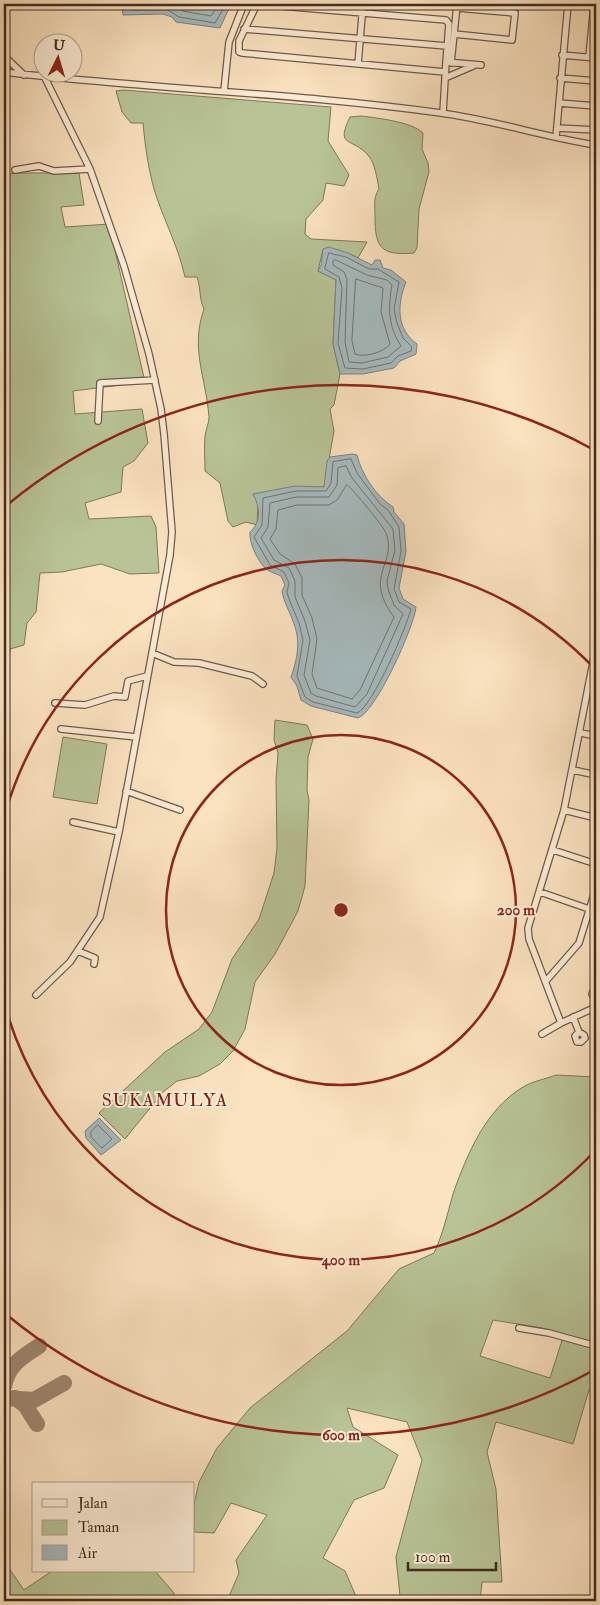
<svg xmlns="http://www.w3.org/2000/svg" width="600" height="1605" viewBox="0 0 600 1605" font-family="'IM FELL Double Pica',serif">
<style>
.green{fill:#b8c497;stroke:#7e785d;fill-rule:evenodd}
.water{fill:#a5babe;stroke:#7e8180}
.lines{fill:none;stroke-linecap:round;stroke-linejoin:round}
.shore{stroke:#747370;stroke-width:1}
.taxiway{stroke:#9f8772;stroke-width:16}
.minor-casing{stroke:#715a4a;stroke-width:8}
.minor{stroke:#fcecd6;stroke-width:5.5}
.ring{fill:none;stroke:#8f2418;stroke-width:2.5}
.labels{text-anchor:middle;stroke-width:4;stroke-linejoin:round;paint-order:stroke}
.quarter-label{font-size:18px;letter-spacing:1px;fill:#7a1f14;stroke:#fcecd6}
.centre{fill:#8f2418;stroke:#fcecd6;stroke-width:2.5}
.ring-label{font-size:15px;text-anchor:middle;font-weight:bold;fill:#8f2418;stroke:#fcecd6;stroke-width:4;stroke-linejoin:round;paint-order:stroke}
</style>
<rect width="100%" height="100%" fill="#fbe2c0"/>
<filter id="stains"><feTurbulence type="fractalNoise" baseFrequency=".004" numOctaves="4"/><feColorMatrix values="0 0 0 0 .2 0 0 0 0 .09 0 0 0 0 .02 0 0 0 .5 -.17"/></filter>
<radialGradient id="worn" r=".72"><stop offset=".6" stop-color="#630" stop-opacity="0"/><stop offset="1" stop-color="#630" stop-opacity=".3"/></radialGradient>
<path class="green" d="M123 90 331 107 328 141 349 175 344 186 326 183 323 200 306 219 305 234 311 239 367 242 358 258 348 253 323 249 318 271 336 280 333 344 340 374 334 405 330 409 334 431 324 487 253 494 258 503 257 525 246 522 233 527 228 521 220 483 205 471C205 460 204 447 205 436 206 429 209 423 209 417 206 377 190 349 204 309 199 299 201 288 197 277H185C178 245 163 219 154 189 148 167 145 145 143 123H131L122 112 116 91Z
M361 116C378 118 412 122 423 133L422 149 428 163 429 172 419 209 417 248 414 253C380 256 375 247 375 216 375 205 373 198 379 189 377 178 375 163 368 155 352 137 335 148 350 117Z
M16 173H79L84 205 61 207 65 227 109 224 145 382 73 391 75 414 142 409 148 443 134 461 123 467 121 492 85 503 89 519 151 516 156 527 159 573 130 574 101 564 62 572 40 573 36 612 27 623 24 645 10 649 9 661 4 673V175Z
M275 720 307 725 313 739 308 757 307 790 309 800 305 886 298 911 275 954 255 982 245 1029 233 1051 220 1064 199 1076 177 1081 163 1092 125 1139 99 1113 165 1052 199 1029 212 1012 232 959 259 919 274 873 277 848 276 780 278 753 274 740Z
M63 737 107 744 97 804 53 797Z
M556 1075 596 1077V1391L589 1390 573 1444 496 1422 487 1452 496 1489 502 1582H482L480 1601H415L400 1596 396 1557 422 1460 407 1422 347 1408 353 1427 398 1455 384 1488 354 1500 323 1558 345 1571 358 1601H227L239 1573 236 1560 267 1515 231 1503 214 1533 194 1532V1505L199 1482 217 1448 250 1408 347 1331 399 1269 434 1253C443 1234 447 1215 453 1194 467 1154 486 1109 523 1087 533 1081 546 1079 556 1075ZM493 1320 542 1328 564 1334 550 1378 480 1356Z
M4 1561 24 1590 52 1571H155L174 1593 173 1601H4Z"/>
<path class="water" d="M122 4H231L220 28 176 22 172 17 163 14 123 15Z
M329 247 348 253 372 265 375 260H380L383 268 391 270 406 282C397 304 396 329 417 344L416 354 400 361 394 368 363 374H340L333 344 336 280 318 271 321 265 323 249Z
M352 454 357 455C362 475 375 495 393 507L394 512 404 524 406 551 399 588 403 599 416 607C414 627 376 712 358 718L311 706 301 700 297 686 291 677C297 660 301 642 294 624 290 612 284 603 282 591L285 585 281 576C277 574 270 572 266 569 258 561 249 544 250 532 262 521 260 508 253 494L295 486 324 487 327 461 330 457Z
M99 1118 121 1140 101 1155 86 1138 85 1131Z"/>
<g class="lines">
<path class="shore" d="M127 4 130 10H168L179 17 215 23 226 4
M170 4 183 11 211 16 219 4
M329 253 346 257 369 269H378L399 282 394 309 397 323 403 338 412 347 411 351 398 356 391 363 363 369 345 368 338 343 342 288 339 277 325 269Z
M336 260 367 275 387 280 392 285C388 308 388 326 401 346L388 357 362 363 349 362 345 342 347 279 344 272 333 265V261Z
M356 279 383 288 381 312 390 344C384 352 365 358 355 354L352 341Z
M351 459 357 473 380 504 388 510 399 527 401 551 394 589 399 602 411 609C406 628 373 706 357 713L313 702 305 697 297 676 303 640 299 623 289 599 287 592 289 583 284 572 270 565 254 537 262 525 263 498 296 491H326L331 483 333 462Z
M346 466 352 478 393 529 395 550 387 581 388 589 394 605 403 614 367 694 355 707 316 696 311 693 304 675 310 640 305 621 295 597V581L289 568 274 560 261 538 268 527 270 503 296 497H329L337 485 338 468Z
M347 485C354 490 383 526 386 533 398 564 362 575 394 617L360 690 352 699 317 688 312 674 317 639 312 618 302 595V578L295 564 280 554 270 539 276 529 278 510 297 505H329L337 500Z
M98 1125 112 1139 102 1148 91 1137V1132Z"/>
<path class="taxiway" d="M4 1386C8 1365 22 1357 39 1346
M4 1398 34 1400 64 1383
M15 1398 25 1405 37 1424"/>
<g class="minor-casing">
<path id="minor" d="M244 29 447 46
M454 34 512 40 515 13 457 8
M562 55 596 58
M4 56 24 75
M589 57 594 4
M451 63 457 5
M358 64 363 4
M4 72C149 89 296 93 441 113 493 120 544 137 596 145
M445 72 242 53 239 52V41L257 4 446 20 449 24 446 62
M445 78 473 66
M560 78 596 81
M224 91 229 42 244 4
M559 103 596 106
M443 113 446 62 481 65
M557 128 596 130
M556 137 568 4
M15 170 39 166 54 171 90 169
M98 421 100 383 155 380
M152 653 174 662 199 663 252 676 263 684
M55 703 85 705 114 696 125 697 128 681 147 676
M61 729 136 737
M581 733 596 736
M573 770 596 775
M126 791 180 810
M564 810 596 818
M73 822 119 832
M553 850 596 864
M540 892 589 909
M78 951 95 958 94 964
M546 981 579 943 596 888
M595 988 592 994 596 1003
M36 995 70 962 100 917 119 832 170 555 172 532 164 434 161 409 149 354 124 266 90 169 45 78
M573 1017 579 1032
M561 1023 529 939 528 928 564 810 596 647
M579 1032 584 1035 585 1038 581 1042H577L575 1036Z
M542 1034 561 1023 596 1007
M519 1328 549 1333 596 1346"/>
</g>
<use href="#minor" class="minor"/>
</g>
<g class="ring">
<circle cx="341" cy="910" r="175"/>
<path d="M595 1151A350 350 0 0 1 5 1006M5 814A350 350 0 0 1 595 669"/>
<path d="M596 1369A525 525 0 0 1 7 1315M7 505A525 525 0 0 1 596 451"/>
</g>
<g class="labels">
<g class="quarter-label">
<text x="165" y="1106">SUKAMULYA</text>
</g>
</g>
<circle cx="341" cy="910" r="8" class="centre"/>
<g class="ring-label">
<text x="516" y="915">200 m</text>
<text x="341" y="1265">400 m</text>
<text x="341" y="1440">600 m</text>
</g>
<rect width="600" height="1605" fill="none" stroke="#fbe2c0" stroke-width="20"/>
<rect x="5" y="5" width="590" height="1595" fill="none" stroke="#432c23" stroke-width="2.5"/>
<rect x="10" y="10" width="580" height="1585" fill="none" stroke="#432c23"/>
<rect x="32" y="1482" width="162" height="90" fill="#fcecd6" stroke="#b29f8e"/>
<rect x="42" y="1499" width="25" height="8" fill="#fcecd6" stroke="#b29f8e"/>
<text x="78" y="1508" font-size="15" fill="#432c23">Jalan</text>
<rect x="42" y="1520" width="25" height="15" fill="#b8c497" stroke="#b29f8e"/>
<text x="78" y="1532" font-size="15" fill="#432c23">Taman</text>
<rect x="42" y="1545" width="25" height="15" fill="#a5babe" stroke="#b29f8e"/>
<text x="78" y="1558" font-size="15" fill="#432c23">Air</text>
<g transform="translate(58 58) rotate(5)"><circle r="24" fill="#fcecd6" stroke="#b29f8e"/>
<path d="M0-4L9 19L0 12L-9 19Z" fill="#8f2418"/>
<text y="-8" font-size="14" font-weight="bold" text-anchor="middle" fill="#432c23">U</text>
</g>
<path d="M408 1562v8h88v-8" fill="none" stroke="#432c23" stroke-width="2.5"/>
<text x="415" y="1562" font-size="15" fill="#432c23" stroke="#fcecd6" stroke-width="4" paint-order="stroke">100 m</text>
<rect width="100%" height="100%" filter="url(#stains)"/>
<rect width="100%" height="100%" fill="url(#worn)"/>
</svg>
